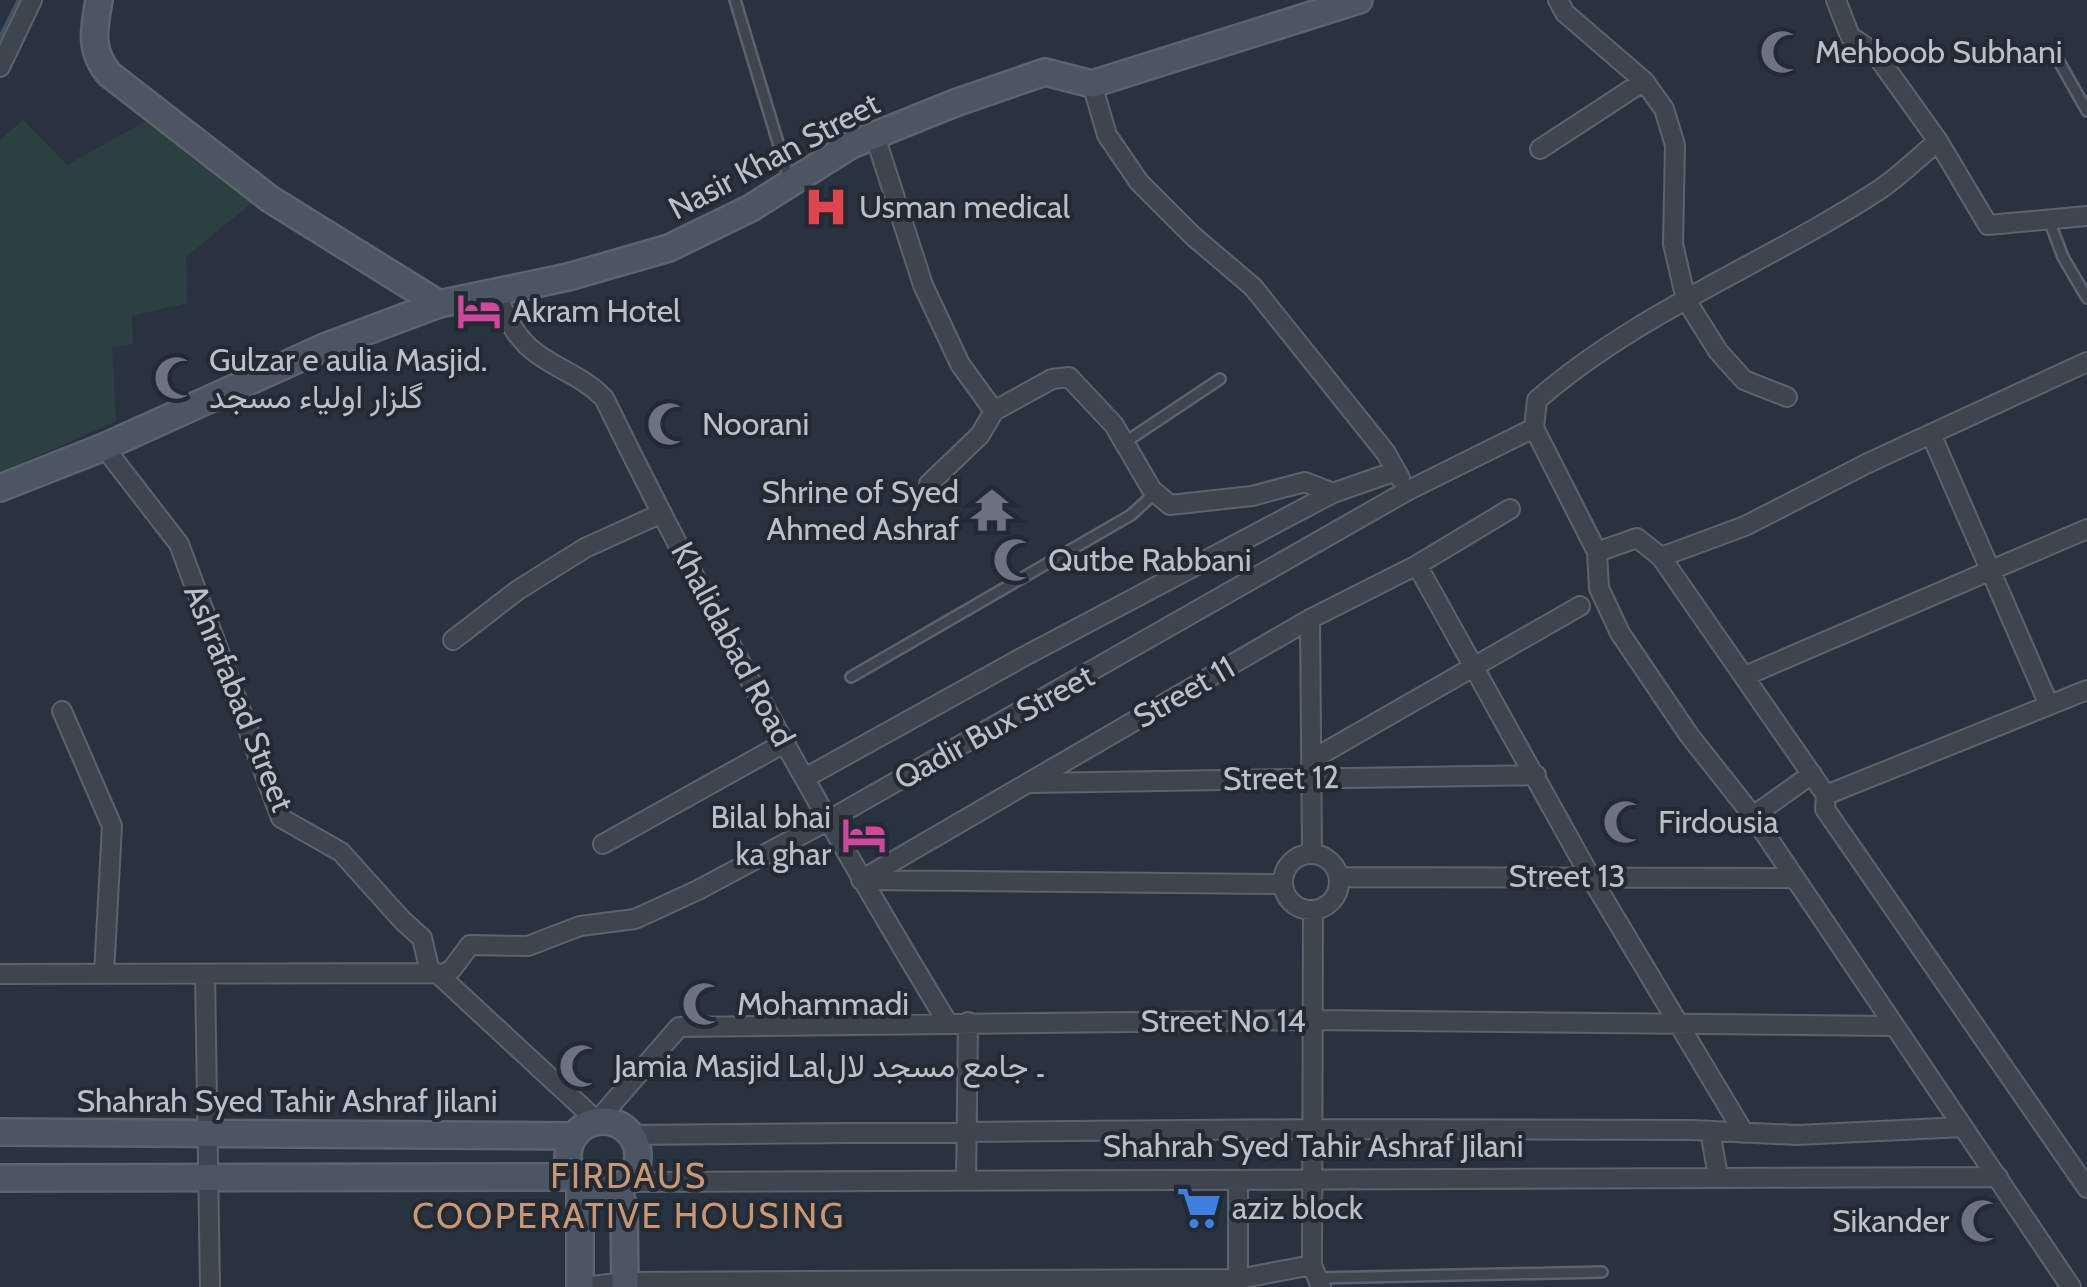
<svg xmlns="http://www.w3.org/2000/svg" width="2087" height="1287" viewBox="0 0 2087 1287" font-family="Cabin,Vazirmatn,sans-serif">
<style>
.green{fill:#2c4041}
.lines{fill:none;stroke-linecap:round;stroke-linejoin:round}
.stream{stroke:#415266;stroke-width:6}
.lane-casing{stroke:#5b636c;stroke-width:14}
.street-casing{stroke:#5b636c;stroke-width:22}
.secondary-casing{stroke:#5b636c;stroke-width:30}
.lane{stroke:#3d454f;stroke-width:9}
.street{stroke:#3d454f;stroke-width:18}
.secondary{stroke:#4c5562;stroke-width:25}
.labels{text-anchor:middle;stroke-width:8;stroke-linejoin:round;paint-order:stroke}
.poi-label{font-size:32px;fill:#bac0c9;stroke:#222a34;text-anchor:start}
.street-label{font-size:32px;fill:#bac0c9;stroke:#222a34}
.neighbourhood-label{font-size:35px;letter-spacing:2.5px;fill:#ca9774;stroke:#222a34}
</style>
<rect width="100%" height="100%" fill="#29333f"/>
<path class="green" d="M155 116 256 199 186 257 187 303 132 316 133 344 112 347 116 421 0 473V140L23 120 67 165Z"/>
<g class="lines">
<path class="stream" d="M0 39 20 0"/>
<g class="lane-casing">
<path id="lane" d="M735 0 789 179
M2057 58 2087 111
M2049 220 2063 257 2087 298
M1124 443 1220 379
M851 677 1131 515 1155 493
M1317 1278 1602 1272"/>
</g>
<g class="street-casing">
<path id="street" d="M1558 0 1565 13 1644 81 1664 109 1675 145 1673 244 1686 300 1718 351 1744 380 1787 397
M1836 0 1850 36 1875 53 1938 141 1988 225 2087 216
M0 67 32 0
M1092 84 1107 135 1139 182 1193 236 1253 287 1386 453 1400 478
M875 136 923 285 960 364 994 411 1052 379 1069 377 1114 425 1152 490 1170 505 1252 496 1305 482 1333 493 1396 471
M1938 141C1919 157 1900 176 1879 190 1767 263 1638 312 1537 400L1534 428 1597 552 1637 538 1661 557 1826 795 2087 690
M1540 149 1644 81
M495 292C505 314 515 338 536 353 559 370 582 376 604 398 708 611 824 819 947 1022
M1931 434 2049 705
M104 447 179 544 281 818 341 852 402 920 422 938 430 972
M929 484 980 435 994 411
M1597 552 1599 588 1620 633 1689 735 1753 816 2071 1287
M1661 557 1745 526 1868 463 2087 362
M1417 565 1590 876 1744 1133
M1310 619 1312 853
M453 640 518 590 585 548 662 513
M1745 676 2087 529
M62 711 112 826 104 974
M1311 760 1580 606
M805 778 1025 656 1333 493
M1032 783 1536 775
M1826 795 1825 809 2087 1188
M1753 816 1812 774
M603 844 786 742
M1283 882a28 28 0 1 1 56 0a28 28 0 1 1-56 0Z
M1339 877 1795 878
M861 880 1310 619 1417 565 1510 509
M861 880 1282 884
M0 974 437 973 597 1121 679 1027 1313 1020 1893 1026
M205 974 210 1287
M442 975 452 969 470 945 528 946 580 926 635 919 698 890 829 820 1407 491 1534 428
M1710 1131 1718 1176
M631 1135 1314 1129 1692 1130 1797 1135 1963 1127
M966 1179 968 1022
M1238 1180V1279
M628 1182 1998 1177
M1312 1265 1321 1287
M584 1287 625 1282 1238 1279 1312 1265 1313 910"/>
</g>
<g class="secondary-casing">
<path id="secondary" d="M99 0C94 29 89 50 109 74L270 199 439 304
M0 488 104 447 327 346 439 304 568 277 669 248 751 208 851 145 955 103 1045 72 1092 84 1359 0
M568 1156a35 35 0 1 1 70 0a35 35 0 1 1-70 0Z
M0 1132 573 1136
M0 1178 574 1177
M580 1184V1287
M618 1189 624 1207 625 1287"/>
</g>
<use href="#lane" class="lane"/>
<use href="#street" class="street"/>
<use href="#secondary" class="secondary"/>
</g>
<defs>
<g id="mosque-bare" transform="scale(3.45)"><path d="M3.5-4.9A6 6 0 1 0 3.5 4.9A5 5 0 1 1 3.5-4.9Z" fill="#6b7280" stroke="#222a34" stroke-width="2.5" paint-order="stroke"/></g>
<g id="hospital-bare" transform="scale(3.45)"><path d="M-5-5h3v3.5h4V-5h3V5h-3V1.5h-4V5h-3Z" fill="#e0444e" stroke="#222a34" stroke-width="2.5" paint-order="stroke"/></g>
<g id="hotel-bare" transform="scale(3.45)"><path d="M-6-4.5h1.5V1H6V5H4.5V3h-9V5H-6ZM-4 0a1.8 1.8 0 1 1 3.6 0ZM.5 0V-2.5h3Q6-2.5 6 0Z" fill="#d1479c" stroke="#222a34" stroke-width="2.5" paint-order="stroke"/></g>
<g id="temple-bare" transform="scale(3.45)"><path d="M0-6L5-2H3V0L6.5 2.5H4V6H1.5V3h-3V6H-4V2.5H-6.5L-3 0V-2H-5Z" fill="#6b7280" stroke="#222a34" stroke-width="2.5" paint-order="stroke"/></g>
<g id="supermarket-bare" transform="scale(3.45)"><path d="M-6-5.5h2.5l.6 2H6L4.5 2H-2.5L-4.4-4H-6ZM-1.5 3.2a1.3 1.3 0 1 0 .1 0ZM3 3.2a1.3 1.3 0 1 0 .1 0Z" fill="#3f7fe0" stroke="#222a34" stroke-width="2.5" paint-order="stroke"/></g>
</defs>
<g fill-rule="evenodd">
<use href="#mosque-bare" x="1782" y="52"/>
<use href="#hospital-bare" x="826" y="207"/>
<use href="#hotel-bare" x="479" y="311"/>
<use href="#mosque-bare" x="176" y="378"/>
<use href="#mosque-bare" x="669" y="424"/>
<use href="#temple-bare" x="992" y="510"/>
<use href="#mosque-bare" x="1015" y="560"/>
<use href="#mosque-bare" x="1625" y="822"/>
<use href="#hotel-bare" x="864" y="835"/>
<use href="#mosque-bare" x="704" y="1004"/>
<use href="#mosque-bare" x="581" y="1066"/>
<use href="#supermarket-bare" x="1199" y="1208"/>
<use href="#mosque-bare" x="1982" y="1221"/>
</g>
<g class="labels">
<g class="poi-label">
<text x="1815" y="63">Mehboob Subhani</text>
<text x="859" y="218">Usman medical</text>
<text x="512" y="322">Akram Hotel</text>
<text x="209" y="371">Gulzar e aulia Masjid.<tspan x="209" dy="37">گلزار اولیاء مسجد</tspan></text>
<text x="702" y="435">Noorani</text>
<text x="959" y="503" text-anchor="end">Shrine of Syed<tspan x="959" dy="37">Ahmed Ashraf</tspan></text>
<text x="1048" y="571">Qutbe Rabbani</text>
<text x="831" y="828" text-anchor="end">Bilal bhai<tspan x="831" dy="37">ka ghar</tspan></text>
<text x="1658" y="833">Firdousia</text>
<text x="737" y="1015">Mohammadi</text>
<text x="614" y="1077">Jamia Masjid Lal۔ جامع مسجد لال</text>
<text x="1232" y="1219">aziz block</text>
<text x="1949" y="1232" text-anchor="end">Sikander</text>
</g>
<g class="street-label">
<text transform="translate(774 156) rotate(-28)" y="11">Nasir Khan Street</text>
<text transform="translate(733 644) rotate(62)" y="11">Khalidabad Road</text>
<text transform="translate(1184 692) rotate(-30)" y="11">Street 11</text>
<text transform="translate(239 698) rotate(68)" y="11">Ashrafabad Street</text>
<text transform="translate(994 727) rotate(-29)" y="11">Qadir Bux Street</text>
<text transform="translate(1281 778) rotate(-1)" y="11">Street 12</text>
<text x="1567" y="887">Street 13</text>
<text x="1223" y="1032">Street No 14</text>
<text x="287" y="1112">Shahrah Syed Tahir Ashraf Jilani</text>
<text x="1313" y="1157">Shahrah Syed Tahir Ashraf Jilani</text>
</g>
<g class="neighbourhood-label">
<text x="629" y="1188">FIRDAUS<tspan x="629" dy="40">COOPERATIVE HOUSING</tspan></text>
</g>
</g>
</svg>
